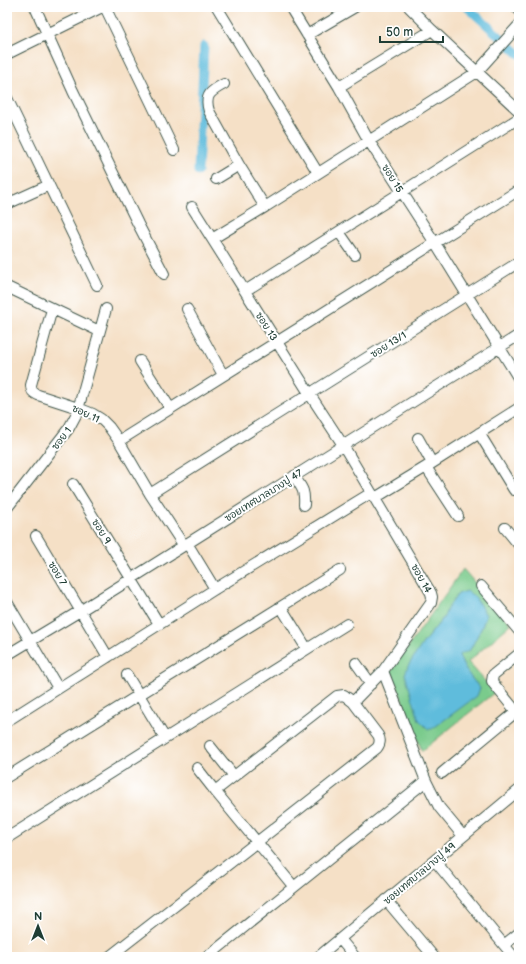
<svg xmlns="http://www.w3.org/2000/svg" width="526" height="964" viewBox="0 0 526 964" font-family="'Balsamiq Sans','Playpen Sans Thai',sans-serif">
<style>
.green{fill:#7acb8c;stroke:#4c8460;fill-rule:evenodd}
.water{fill:#5ebcdc;stroke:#3e7c88}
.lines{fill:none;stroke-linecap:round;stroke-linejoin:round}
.canal{stroke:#5ebcdc;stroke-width:9}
.minor-casing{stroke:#3f554a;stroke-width:12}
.minor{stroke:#fff;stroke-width:10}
.labels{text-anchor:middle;stroke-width:4;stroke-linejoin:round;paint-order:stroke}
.street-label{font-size:10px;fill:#1f3d34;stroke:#fff}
</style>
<rect width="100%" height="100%" fill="#fff"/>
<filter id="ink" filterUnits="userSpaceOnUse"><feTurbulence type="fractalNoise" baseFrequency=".025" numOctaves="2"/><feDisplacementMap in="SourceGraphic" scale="8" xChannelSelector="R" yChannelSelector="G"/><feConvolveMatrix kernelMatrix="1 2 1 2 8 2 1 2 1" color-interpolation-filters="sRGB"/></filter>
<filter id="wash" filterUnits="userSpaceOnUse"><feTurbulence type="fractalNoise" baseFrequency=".012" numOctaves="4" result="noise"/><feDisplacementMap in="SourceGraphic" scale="16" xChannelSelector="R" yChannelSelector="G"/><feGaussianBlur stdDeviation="0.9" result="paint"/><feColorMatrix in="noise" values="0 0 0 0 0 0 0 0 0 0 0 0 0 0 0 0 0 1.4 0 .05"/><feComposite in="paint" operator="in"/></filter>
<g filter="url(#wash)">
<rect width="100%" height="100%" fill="#f5e0c6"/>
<path class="green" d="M463 569 511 624 468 662 495 692 422 751 391 671ZM486 615 482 627 477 636 459 655C463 668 471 678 480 688L423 643 444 617Z"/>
<path class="water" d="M467 591 475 597 486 615 482 627 470 650 459 655C463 668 471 678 480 688L477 696 432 729H428L419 720 405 674 408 666 423 643 444 617 447 609 458 594Z"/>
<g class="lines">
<path class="canal" d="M467 7 519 54
M198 171 204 46"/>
</g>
</g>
<g filter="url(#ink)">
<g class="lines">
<g class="minor-casing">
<path id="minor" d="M35 7 73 91 138 224 164 274
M105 7 174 150
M217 7 318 173
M290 7 339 87 369 141 435 243 519 379
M409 7 432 30 519 111
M516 7 519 10
M307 35 355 7
M7 54 102 7
M224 84C211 91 204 95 209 111L239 165 265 207
M339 87 432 30
M7 98 97 285
M216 179 239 165
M7 204 49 185
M192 207 309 393 343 445 431 593 432 597 431 603 383 671 353 702
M339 232 355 255
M212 239 265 207 477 72 519 25
M7 287 99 331
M245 291 519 118
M52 309 31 385C31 391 33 393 38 395L78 408 93 414 101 419 109 427 119 441 150 494 184 546
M187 309 223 375
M140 361 170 408
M479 433 514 490
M418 438 432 463
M119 441 519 190
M426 467 458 516
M294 476C302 488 305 490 304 505
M73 484 159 624
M150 494 519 262
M375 498 426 467 519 408
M7 508 69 428 77 413 106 309
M505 528 519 545
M36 536 108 657
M187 543 215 589
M481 586 519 631
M7 602 58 688
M307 649 347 624
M519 654 493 675 492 681 493 683 519 715
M7 655 80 611 519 335
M356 663 371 684
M383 671 426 781 439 807 463 836
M127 675 165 738
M7 721 215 589 371 493
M210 746 234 776
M197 768 215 791
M442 773 516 712
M7 777 340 570
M7 838 307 649 281 607
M435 861 504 945 519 933
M294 887 426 781
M386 900 434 957
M340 939 355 957
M504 945 514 957
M109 957 257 842 377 748C380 744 381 740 378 735L353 702 344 695 337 696 215 791 294 887 207 957
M318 957 519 790"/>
</g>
<use href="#minor" class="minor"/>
</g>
</g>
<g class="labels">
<g class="street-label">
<text transform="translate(393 178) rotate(58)" y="4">ซอย 15</text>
<text transform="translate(267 326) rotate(58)" y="4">ซอย 13</text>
<text transform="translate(388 344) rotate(-32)" y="4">ซอย 13/1</text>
<text transform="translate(86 413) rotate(25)" y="4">ซอย 11</text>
<text transform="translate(61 438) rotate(-53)" y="4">ซอย 1</text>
<text transform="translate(263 495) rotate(-32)" y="4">ซอยเทศบาลบางปู 47</text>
<text transform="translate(102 531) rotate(58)" y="4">ซอย 9</text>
<text transform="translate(58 573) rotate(59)" y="4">ซอย 7</text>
<text transform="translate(422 578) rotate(61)" y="4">ซอย 14</text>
<text transform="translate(419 873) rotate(-40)" y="4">ซอยเทศบาลบางปู 49</text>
</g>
</g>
<rect width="526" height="964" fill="none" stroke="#fff" stroke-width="24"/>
<g transform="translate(38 926)" stroke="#ffffff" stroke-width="3" paint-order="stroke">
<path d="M0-3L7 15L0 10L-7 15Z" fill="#1f3d34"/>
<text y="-6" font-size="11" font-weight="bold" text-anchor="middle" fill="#1f3d34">N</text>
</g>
<path d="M380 36v6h63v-6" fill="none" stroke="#1f3d34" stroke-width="2"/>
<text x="386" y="36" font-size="12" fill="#1f3d34" stroke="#ffffff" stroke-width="3" paint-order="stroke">50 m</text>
</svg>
